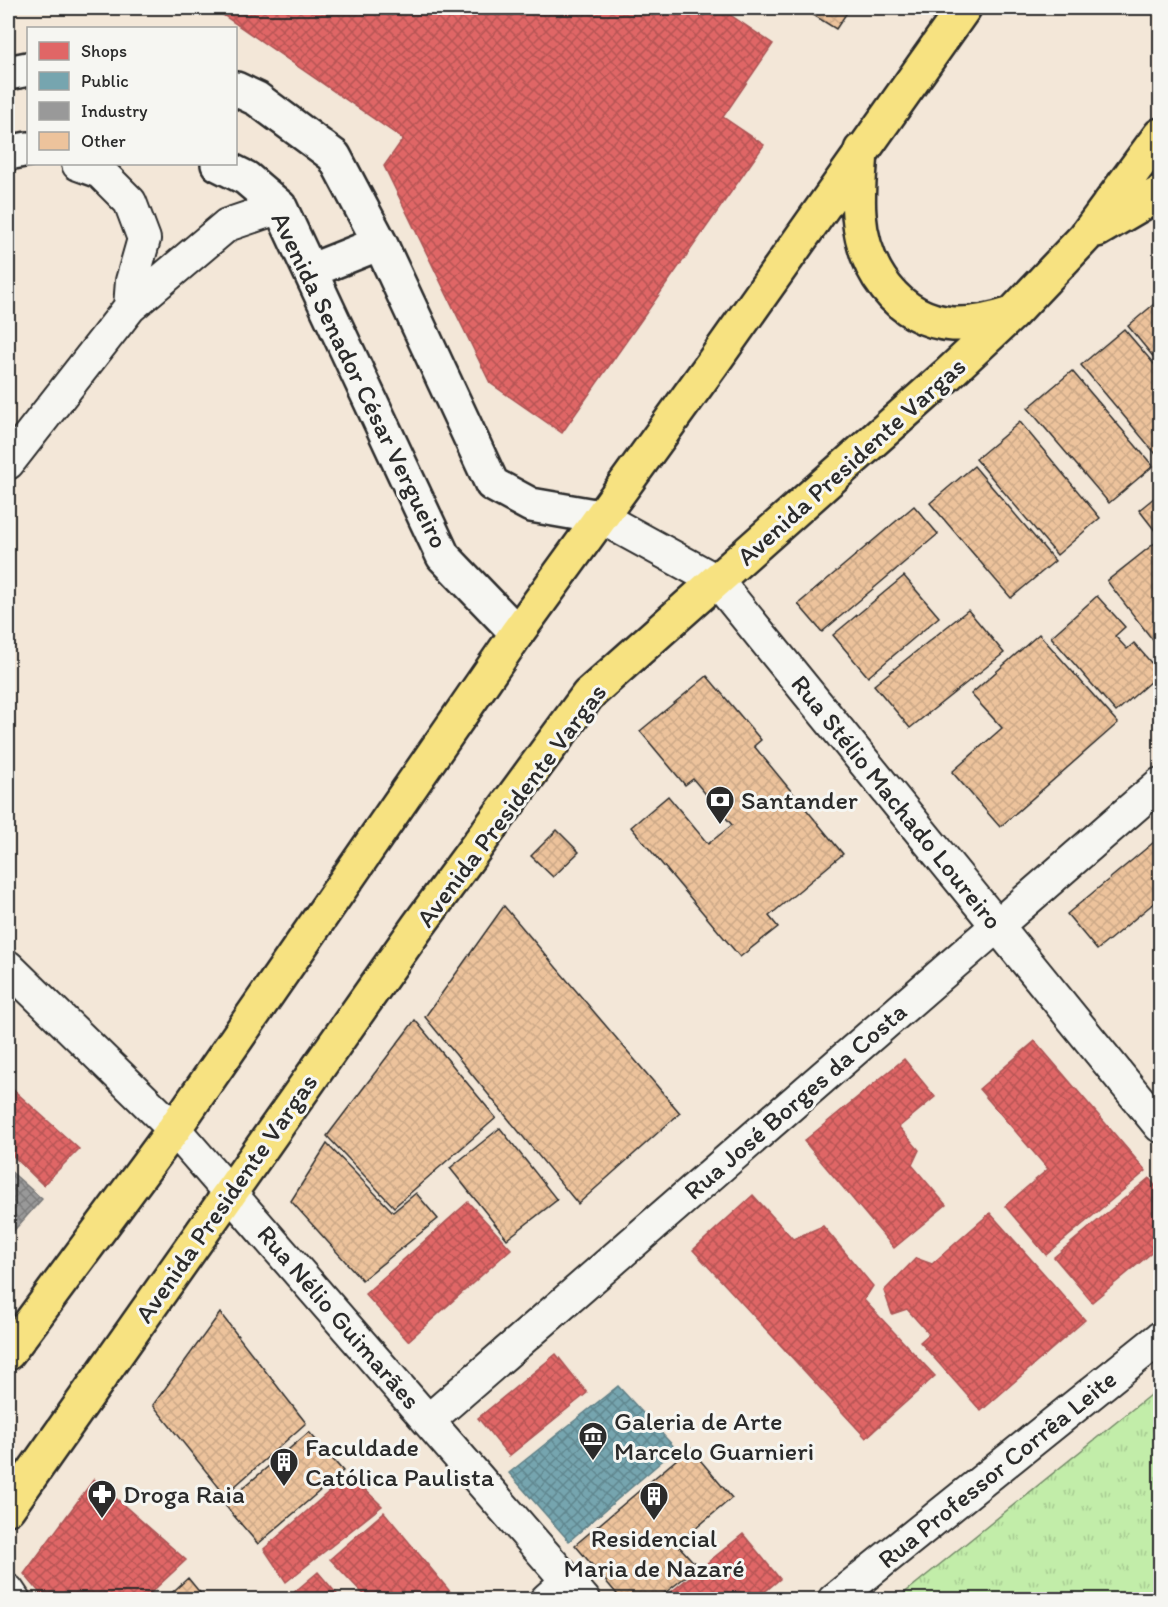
<svg xmlns="http://www.w3.org/2000/svg" width="1168" height="1607" viewBox="0 0 1168 1607" font-family="Itim,sans-serif">
<style>
.grass{fill:url(#grass-tufts);stroke:#768c6a;stroke-width:1.5}
.shops{fill:url(#shops-cross-hatch);stroke:#aa5454;stroke-width:1.5}
.public{fill:url(#public-cross-hatch);stroke:#608087;stroke-width:1.5}
.industry{fill:url(#industry-cross-hatch);stroke:#787878;stroke-width:1.5}
.building{fill:url(#building-cross-hatch);stroke:#2b2b2b;stroke-width:1.5}
.lines{fill:none;stroke-linecap:round;stroke-linejoin:round}
.minor-casing{stroke:#2b2b2b;stroke-width:36}
.tertiary-casing{stroke:#2b2b2b;stroke-width:38}
.primary-casing{stroke:#2b2b2b;stroke-width:38}
.minor{stroke:#f6f6f2;stroke-width:32}
.tertiary{stroke:#f6f6f2;stroke-width:33}
.primary{stroke:#f7e281;stroke-width:33}
.labels{text-anchor:middle;stroke-width:6;stroke-linejoin:round;paint-order:stroke}
.street-label{font-size:26px;fill:#2b2b2b;stroke:#f6f6f2}
.poi-label{font-size:26px;fill:#2b2b2b;stroke:#f6f6f2;text-anchor:start}
</style>
<defs>
<pattern id="grass-tufts" width="24" height="20" patternUnits="userSpaceOnUse" patternTransform="scale(1.5)"><rect width="24" height="20" fill="#c2eda9"/><path d="M3 7l-1-3M5 7V3M7 7l1-3M15 17l-1-3M17 17v-4M19 17l1-3" fill="none" stroke="#a7cb92"/></pattern>
<pattern id="shops-cross-hatch" width="8" height="8" patternUnits="userSpaceOnUse" patternTransform="scale(1.5)"><rect width="8" height="8" fill="#e06666"/><path d="M0 0l8 8M0 8l8-8" fill="none" stroke="#b65454"/></pattern>
<pattern id="public-cross-hatch" width="8" height="8" patternUnits="userSpaceOnUse" patternTransform="scale(1.5)"><rect width="8" height="8" fill="#76a5af"/><path d="M0 0l8 8M0 8l8-8" fill="none" stroke="#61878f"/></pattern>
<pattern id="industry-cross-hatch" width="8" height="8" patternUnits="userSpaceOnUse" patternTransform="scale(1.5)"><rect width="8" height="8" fill="#999"/><path d="M0 0l8 8M0 8l8-8" fill="none" stroke="#7d7d7d"/></pattern>
<pattern id="building-cross-hatch" width="8" height="8" patternUnits="userSpaceOnUse" patternTransform="scale(1.5)"><rect width="8" height="8" fill="#edc39c"/><path d="M0 0l8 8M0 8l8-8" fill="none" stroke="#cba887"/></pattern>
</defs>
<rect width="100%" height="100%" fill="#f3e7d8"/>
<filter id="ink" filterUnits="userSpaceOnUse"><feTurbulence type="fractalNoise" baseFrequency=".0167" numOctaves="2"/><feDisplacementMap in="SourceGraphic" scale="12" xChannelSelector="R" yChannelSelector="G"/><feConvolveMatrix kernelMatrix="1 2 1 2 8 2 1 2 1" color-interpolation-filters="sRGB"/></filter>
<g filter="url(#ink)">
<path class="grass" d="M1160 1387V1599H897Z"/>
<path class="shops" d="M213 8H720L773 44 723 117 764 145 562 433 490 383 384 166 403 139Z
M1035 1041 1146 1171 1046 1255 1005 1206 1048 1169 979 1089Z
M904 1059 935 1097 899 1127 919 1150 912 1165 946 1205 894 1248 804 1141Z
M8 1085 79 1149 43 1185 8 1151Z
M1149 1178 1160 1192V1246L1092 1302 1054 1257Z
M753 1195 793 1239 823 1226 873 1286 864 1300 935 1376 866 1438 693 1250Z
M468 1202 511 1249 408 1341 365 1294Z
M990 1213 1085 1320 981 1411 920 1342 929 1334 907 1309 892 1314 884 1291 916 1258 932 1264Z
M556 1354 587 1393 509 1456 478 1418Z
M349 1474 382 1506 286 1582 264 1549Z
M94 1479 186 1560 143 1600H46L24 1574Z
M384 1512 457 1600H369L330 1559Z
M743 1534 780 1579 755 1600H661Z
M318 1572 342 1600H285Z"/>
<path class="public" d="M618 1386 676 1449 569 1541 509 1473Z"/>
<path class="industry" d="M8 1169 42 1199 8 1237Z"/>
<path class="building" d="M802 8H850L836 29Z
M1160 299V365L1128 326Z
M1124 329 1160 371V459L1081 365Z
M1072 371 1153 466 1109 503 1028 408Z
M1020 422 1100 518 1057 555 976 459Z
M974 466 1055 561 1011 598 930 503Z
M1160 493V537L1139 510Z
M914 506 938 534 822 632 798 604Z
M1160 539V639L1155 643 1107 581Z
M904 576 939 617 868 677 833 635Z
M1097 596 1125 627 1115 636 1127 649 1134 643 1160 673 1116 712 1051 637Z
M968 610 1004 653 910 728 874 685Z
M1039 634 1118 723 1000 827 952 772 1002 728 971 694Z
M707 676 761 740 754 746 843 854 769 916 778 927 740 957 631 827 668 796 708 844 732 825 693 779 685 785 640 731Z
M557 830 579 852 553 877 531 856Z
M1160 837V898L1097 950 1067 914Z
M504 906 680 1113 578 1204 425 1017Z
M415 1020 496 1118 394 1207 327 1136Z
M500 1128 557 1200 507 1239 450 1168Z
M327 1144 393 1212 416 1193 438 1219 362 1280 291 1201Z
M220 1313 306 1423 225 1495 153 1405Z
M309 1432 343 1471 258 1544 224 1504Z
M690 1448 732 1498 677 1544 698 1567 656 1600H622L575 1545Z
M188 1578 206 1600H164Z"/>
<g class="lines">
<g class="minor-casing">
<path id="minor" d="M78 164 100 172 130 202 144 239 132 281 130 307
M8 463 130 307 227 225 280 207
M600 517 717 581 1160 1126
M8 967 174 1129 584 1600
M429 1420 1160 784
M8 1591 14 1600
M546 1600 567 1581
M834 1600 1160 1338"/>
</g>
<g class="tertiary-casing">
<path id="tertiary" d="M8 73 28 69
M236 89 257 99 334 156 380 243 492 484 531 505 600 517
M8 153 28 149
M218 164 246 178 280 207 443 556 517 633
M310 271 380 243"/>
</g>
<g class="primary-casing">
<path id="primary" d="M861 150C860 171 857 193 859 215 863 267 896 320 953 324 974 325 993 320 1012 314
M1097 230 1160 193
M8 1353 174 1129 517 633 712 364 964 8
M8 1508 418 926 588 695 947 375 1012 314 1085 237 1160 135"/>
</g>
<use href="#minor" class="minor"/>
<use href="#tertiary" class="tertiary"/>
<use href="#primary" class="primary"/>
</g>
</g>
<defs>
<g id="bank-pin" transform="scale(1.5)"><path d="M0 17L-7.5 6A9.5 9.5 0 1 1 7.5 6Z" fill="#2b2b2b" stroke="#f6f6f2"/><path d="M-6-4H6V4H-6ZM0-2.3a2.3 2.3 0 1 0 0 4.6a2.3 2.3 0 1 0 0-4.6Z" fill="#fff"/></g>
<g id="museum-pin" transform="scale(1.5)"><path d="M0 17L-7.5 6A9.5 9.5 0 1 1 7.5 6Z" fill="#2b2b2b" stroke="#f6f6f2"/><path d="M0-6L6-3V-2H-6V-3ZM-5-1h2V3h-2ZM-1-1h2V3h-2ZM3-1h2V3H3ZM-6 4H6V6H-6Z" fill="#fff"/></g>
<g id="building-pin" transform="scale(1.5)"><path d="M0 17L-7.5 6A9.5 9.5 0 1 1 7.5 6Z" fill="#2b2b2b" stroke="#f6f6f2"/><path d="M-4-6H4V6H1V3H-1V6H-4ZM-2.5-4.3h1.7v1.8h-1.7ZM.8-4.3h1.7v1.8H.8ZM-2.5-1h1.7V.8h-1.7ZM.8-1h1.7V.8H.8Z" fill="#fff"/></g>
<g id="pharmacy-pin" transform="scale(1.5)"><path d="M0 17L-7.5 6A9.5 9.5 0 1 1 7.5 6Z" fill="#2b2b2b" stroke="#f6f6f2"/><path d="M-2-6h4v4h4v4h-4v4h-4v-4h-4v-4h4Z" fill="#fff"/></g>
</defs>
<g fill-rule="evenodd">
<use href="#bank-pin" x="720" y="800"/>
<use href="#museum-pin" x="593" y="1436"/>
<use href="#building-pin" x="284" y="1462"/>
<use href="#pharmacy-pin" x="102" y="1494"/>
<use href="#building-pin" x="654" y="1496"/>
</g>
<g class="labels">
<g class="street-label">
<text transform="translate(360 380) rotate(64)" y="9">Avenida Senador César Vergueiro</text>
<text transform="translate(851 461) rotate(-42)" y="9">Avenida Presidente Vargas</text>
<text transform="translate(897 802) rotate(51)" y="9">Rua Stélio Machado Loureiro</text>
<text transform="translate(511 805) rotate(-53)" y="9">Avenida Presidente Vargas</text>
<text transform="translate(795 1101) rotate(-41)" y="9">Rua José Borges da Costa</text>
<text transform="translate(226 1198) rotate(-55)" y="9">Avenida Presidente Vargas</text>
<text transform="translate(339 1317) rotate(49)" y="9">Rua Nélio Guimarães</text>
<text transform="translate(997 1469) rotate(-39)" y="9">Rua Professor Corrêa Leite</text>
</g>
<g class="poi-label">
<text x="741" y="809">Santander</text>
<text x="614" y="1430">Galeria de Arte<tspan x="614" dy="30">Marcelo Guarnieri</tspan></text>
<text x="305" y="1456">Faculdade<tspan x="305" dy="30">Católica Paulista</tspan></text>
<text x="123" y="1503">Droga Raia</text>
<text x="654" y="1547" text-anchor="middle">Residencial<tspan x="654" dy="30">Maria de Nazaré</tspan></text>
</g>
</g>
<rect width="1168" height="1607" fill="none" stroke="#f6f6f2" stroke-width="30"/>
<rect x="15" y="15" width="1138" height="1577" fill="none" stroke="#2b2b2b" stroke-width="2" filter="url(#ink)"/>
<rect x="27" y="27" width="210" height="138" fill="#f6f6f2" stroke="#a5a5a2" stroke-width="1.5"/>
<rect x="39" y="42" width="30" height="18" fill="#e06666" stroke="#a5a5a2" stroke-width="1.5"/>
<text x="81" y="57" font-size="18" fill="#2b2b2b">Shops</text>
<rect x="39" y="72" width="30" height="18" fill="#76a5af" stroke="#a5a5a2" stroke-width="1.5"/>
<text x="81" y="87" font-size="18" fill="#2b2b2b">Public</text>
<rect x="39" y="102" width="30" height="18" fill="#999999" stroke="#a5a5a2" stroke-width="1.5"/>
<text x="81" y="117" font-size="18" fill="#2b2b2b">Industry</text>
<rect x="39" y="132" width="30" height="18" fill="#edc39c" stroke="#a5a5a2" stroke-width="1.5"/>
<text x="81" y="147" font-size="18" fill="#2b2b2b">Other</text>
</svg>
